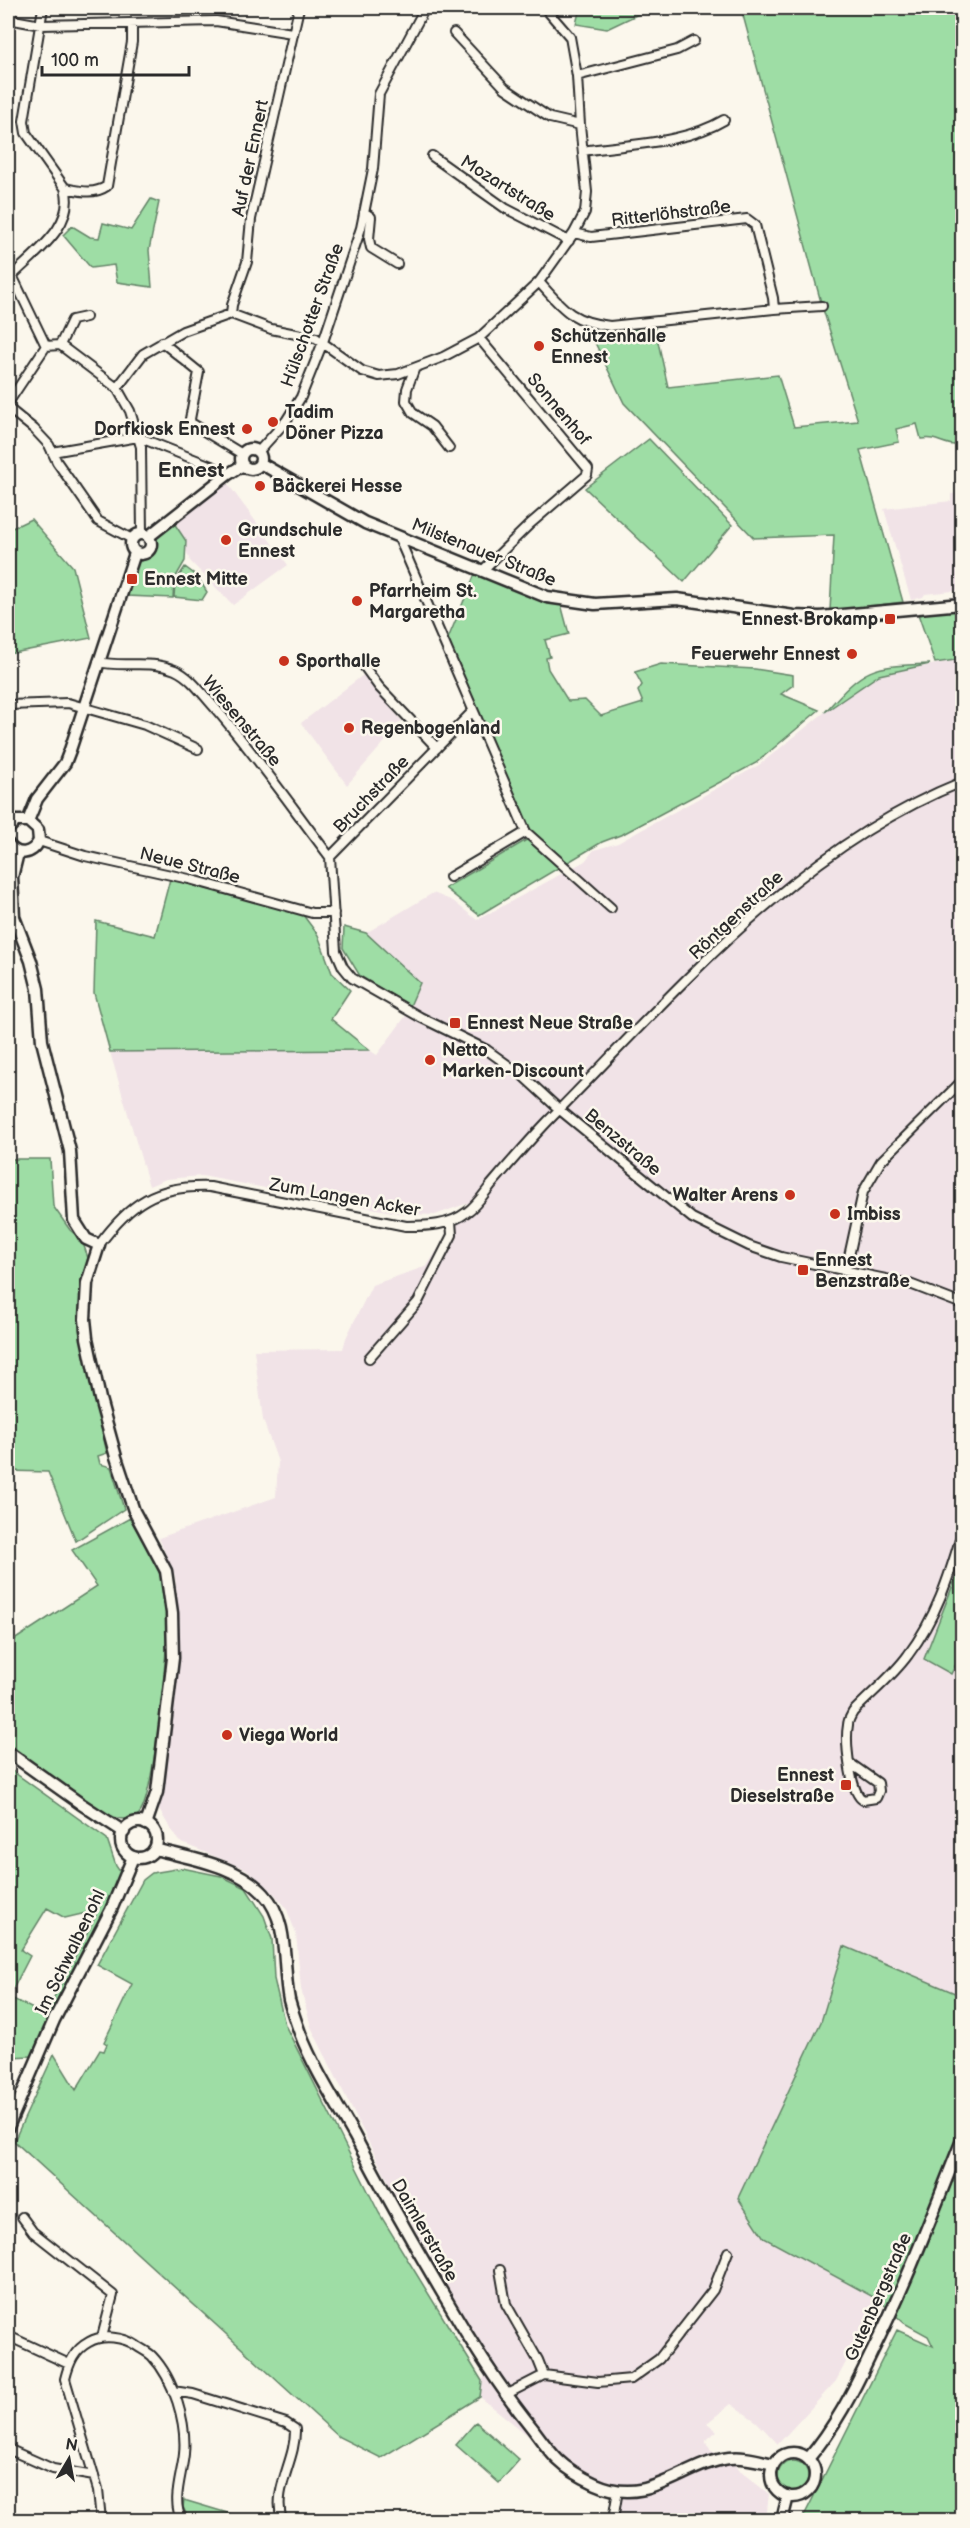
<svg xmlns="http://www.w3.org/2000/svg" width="970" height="2528" viewBox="0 0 970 2528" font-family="'Balsamiq Sans',sans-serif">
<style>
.built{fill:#f1e3e7}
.green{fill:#9edda5;stroke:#648468;stroke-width:1.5;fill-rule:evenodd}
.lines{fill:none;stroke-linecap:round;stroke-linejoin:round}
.minor-casing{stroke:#2b2b2b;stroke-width:12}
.tertiary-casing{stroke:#2b2b2b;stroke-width:15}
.secondary-casing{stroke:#2b2b2b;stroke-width:15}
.minor{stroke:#fbf7ec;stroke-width:8}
.tertiary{stroke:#fbf7ec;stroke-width:10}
.secondary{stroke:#fbf7ec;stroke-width:10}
.poi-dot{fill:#c8321e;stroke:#fbf7ec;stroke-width:2}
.labels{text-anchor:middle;stroke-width:5;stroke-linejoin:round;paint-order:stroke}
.street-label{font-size:18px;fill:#2b2b2b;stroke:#fbf7ec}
.poi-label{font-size:18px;font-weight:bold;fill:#2b2b2b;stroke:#fbf7ec;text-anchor:start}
.quarter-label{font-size:21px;font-weight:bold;fill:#2b2b2b;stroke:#fbf7ec}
</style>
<rect width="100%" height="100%" fill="#fbf7ec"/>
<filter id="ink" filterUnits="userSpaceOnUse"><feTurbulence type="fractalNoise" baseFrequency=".0167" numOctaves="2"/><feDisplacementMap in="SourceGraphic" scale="12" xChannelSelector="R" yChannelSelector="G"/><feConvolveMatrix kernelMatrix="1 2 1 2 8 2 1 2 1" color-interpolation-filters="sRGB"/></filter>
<g filter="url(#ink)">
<path class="built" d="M225 480 288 565 233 605 190 561 175 519Z
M962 493V590L925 594 923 597 911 600 884 509 951 501V494Z
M962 659V1996L844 1946 821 2022 738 2198 764 2238 879 2300 836 2381 778 2444 757 2422 731 2404 707 2423 717 2431 705 2441 711 2451 730 2458 740 2471 769 2494 766 2520H613L618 2490 575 2473 480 2397 482 2381 492 2366 390 2185 311 2027 301 1989 296 1934 286 1907 268 1887 246 1869 182 1843 175 1836 158 1808 163 1791 180 1625 175 1576 159 1538 276 1497 278 1462 263 1420 254 1350 343 1349 346 1338 372 1285 427 1266 468 1203 435 1215 403 1214 202 1176 166 1179 149 1186 110 1052 369 1050 377 1055 405 1017 420 983 366 933 433 893 453 901 477 920 585 861 594 850 618 843 759 765 825 712 879 675Z
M363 675 402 721 389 732V737L347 785 301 723Z"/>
<path class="green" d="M580 8H651L607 29 576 24Z
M741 8H962V445C942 447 940 436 921 439L917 424 896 429 899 442 860 450 903 602 830 611 834 535 754 538 624 403 588 328 611 332 655 328 668 387 778 375 794 427 858 421 822 306Z
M151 199 159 202 149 250 152 287 117 282 114 265 91 268 63 235 72 226 90 237 99 238 103 223 131 230Z
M649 439 732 525 684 582 585 488Z
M31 519 73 567 91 638 8 654V530Z
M172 520 186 541 185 561 174 580 173 598 127 596 138 562C157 554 150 551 158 536 161 530 168 525 172 520Z
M185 567 197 576 207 592 202 600 174 597 175 582Z
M475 574 547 603 561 604 569 634 545 640 550 657 546 658 548 669 568 701 585 700 601 716 643 703 638 691 642 685 635 672 661 664 755 669 793 675V685L781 694 819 710 756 763 623 834 602 842 479 915 445 888 535 835 528 826 447 641Z
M962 609V659L935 663 918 614Z
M930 664 879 675 825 712C865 667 870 666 930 664Z
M170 879 303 915 318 935 332 973 350 990 331 1019 369 1050 110 1052 94 993 96 921 155 936Z
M344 927 366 933 420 983 410 1006 360 976 343 948Z
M8 1159H50L53 1206 70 1230 82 1240 88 1258 81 1291 79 1330 107 1453 98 1456 100 1464 111 1467 124 1509 76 1541 48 1472 8 1471Z
M130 1518C139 1536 154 1556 160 1575 164 1587 167 1603 167 1615 169 1643 154 1798 139 1814 136 1817 130 1818 126 1819 102 1821 30 1761 8 1744V1644L97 1586 72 1550Z
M962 1562V1652L951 1674 924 1659Z
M8 1768 107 1839 116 1866 121 1873 108 1906 59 1996 33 2056 8 2057ZM47 1908 65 1918 86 1913 96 1915 45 2015 9 1997 30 1956 21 1950Z
M182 1868 221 1876 246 1888 264 1916 272 1939 274 1979 285 2025 379 2213 482 2381 480 2397 381 2458 339 2437 14 2141 54 2054 76 2090 100 2050 104 2051 107 2044 104 2042 132 1984 97 1965 143 1880 152 1873Z
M844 1946 962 1996V2520H802L897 2330 933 2346 928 2336 904 2323 879 2300 764 2238 738 2198 821 2022Z
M476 2422 519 2460 499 2483 456 2445Z
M778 2476a15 15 0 1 1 30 0a15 15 0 1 1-30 0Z
M184 2500 251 2520H189L183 2507Z"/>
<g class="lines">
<g class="minor-casing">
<path id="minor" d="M8 19 41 25 216 21 292 33
M454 33 505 88 550 118 580 125
M577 76 677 50 694 41
M583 151C629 144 684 144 724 120
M432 156 505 208 569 241
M65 188C80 191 94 195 107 186L132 42V24
M364 212 371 217 369 239 371 248 397 264
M8 267 46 346 8 403
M13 275C36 252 76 225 65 188L26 133 24 121 43 8
M539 282C563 309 572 322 610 326L774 309 773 298 755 225 747 219 591 237 574 233
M774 309 822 306
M231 314 232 305 247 262 251 219 299 8
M479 338 588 469 587 475 530 524 482 571
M162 342 199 372 190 419 191 423 242 454
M60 345 72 320 86 317
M46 346 60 345 117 388 130 411 141 447 142 534
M414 370 407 389 406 401 413 413 432 426 449 448
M117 388 143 354 183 331 231 314 271 329 316 338 362 371 379 376 398 374 443 357 479 338 539 282 574 233 585 212 587 192 580 125 577 76 570 37 545 8
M8 408 34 429 49 445 57 462 98 521 132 539
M52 452 138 437 214 467 227 475
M258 452 286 421 301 397 323 342 361 228 373 169 379 94 425 8
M398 536 526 832 611 908
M98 662C124 668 149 659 175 670 191 677 203 695 215 708 256 755 292 807 330 857
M361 662 379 687 437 748
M8 705 68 703 145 725 198 749
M472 712 330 857 336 951 343 967 352 978 420 1017 487 1050 523 1076 560 1110 692 1218 749 1246 781 1257 910 1284 962 1304
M39 841 85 856 189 879 312 913H334
M450 877 526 832
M99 1245C130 1203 156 1185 210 1187L406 1226C428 1226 449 1226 467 1212 476 1206 484 1194 491 1185 510 1163 528 1142 548 1121 673 995 794 849 962 782
M846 1270 863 1192 881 1161 962 1081
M369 1358 418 1302 452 1235 451 1221
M851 1764 878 1783 879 1791 876 1798 863 1800C850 1793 845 1741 848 1725 848 1720 851 1716 853 1712 871 1693 893 1676 908 1655 936 1618 949 1577 962 1533
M22 2217 33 2232 113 2295 102 2337
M500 2270 506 2304 538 2360 544 2375
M8 2336 69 2364
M173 2391 193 2394 286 2423 295 2429C296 2461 272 2489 282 2520
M505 2395 544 2375 598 2382 631 2379 659 2359 713 2290 728 2252
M8 2449 53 2469 94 2476
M101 2520 98 2490 65 2379C69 2363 74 2350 89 2342 103 2334 124 2337 137 2346 141 2349 148 2352 152 2356 174 2379 187 2423 184 2454 182 2475 171 2502 182 2520
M613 2520 618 2490"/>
</g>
<g class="tertiary-casing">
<path id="tertiary" d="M241 459a10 10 0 1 1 20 0a10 10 0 1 1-20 0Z
M260 463 365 523 547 597 595 604 677 599 794 616 820 617 962 604
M131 544a10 10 0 1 1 20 0a10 10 0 1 1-20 0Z
M148 537 227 475 243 465
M28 821 37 799 65 763 70 750 135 553
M8 829 16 821H28L38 830 39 841C32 855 17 857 8 844
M18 853 12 877 14 917 31 961 38 989 42 1041 70 1151 74 1220 86 1239 99 1245 87 1283 85 1319 87 1338 100 1399 116 1457 134 1511 166 1571 172 1613 173 1658 157 1792 146 1824
M8 2127 54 2020 111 1910 133 1857"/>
</g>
<g class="secondary-casing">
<path id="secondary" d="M8 1752 81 1804 124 1832
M121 1840a18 18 0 1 1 36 0a18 18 0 1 1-36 0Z
M155 1849C192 1859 237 1865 264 1894 290 1922 282 1966 289 2000 292 2011 296 2022 300 2033 313 2067 336 2103 354 2135 385 2194 418 2252 452 2309 477 2352 502 2391 533 2429 541 2440 549 2451 558 2460 569 2471 583 2478 596 2484 649 2508 682 2464 729 2458 744 2456 759 2461 774 2464
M771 2475a22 22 0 1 1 44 0a22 22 0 1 1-44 0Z
M808 2459C835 2427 853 2392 871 2354 906 2285 933 2212 962 2140
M782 2520 788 2496"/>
</g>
<use href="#minor" class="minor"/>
<use href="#tertiary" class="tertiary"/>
<use href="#secondary" class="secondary"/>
</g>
</g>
<g class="poi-dot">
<circle cx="539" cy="346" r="6"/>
<circle cx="273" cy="422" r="6"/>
<circle cx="247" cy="429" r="6"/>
<circle cx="260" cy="486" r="6"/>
<circle cx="226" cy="540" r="6"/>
<rect x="126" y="573" width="12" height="12" rx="3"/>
<circle cx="357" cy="601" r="6"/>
<rect x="884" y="613" width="12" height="12" rx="3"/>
<circle cx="852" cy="654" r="6"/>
<circle cx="284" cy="661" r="6"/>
<circle cx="349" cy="728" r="6"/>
<rect x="449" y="1017" width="12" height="12" rx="3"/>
<circle cx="430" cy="1060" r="6"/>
<circle cx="790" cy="1195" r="6"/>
<circle cx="835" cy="1214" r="6"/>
<rect x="797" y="1264" width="12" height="12" rx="3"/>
<circle cx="227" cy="1735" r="6"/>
<rect x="840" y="1779" width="12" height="12" rx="3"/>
</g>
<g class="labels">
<g class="street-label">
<text transform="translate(250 158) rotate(-78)" y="6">Auf der Ennert</text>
<text transform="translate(508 188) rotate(32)" y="6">Mozartstraße</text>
<text transform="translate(671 213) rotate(-7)" y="6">Ritterlöhstraße</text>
<text transform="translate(312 315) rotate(-70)" y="6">Hülschotter Straße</text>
<text transform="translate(559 409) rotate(50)" y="6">Sonnenhof</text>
<text transform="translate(484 552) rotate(22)" y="6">Milstenauer Straße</text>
<text transform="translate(242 721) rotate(50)" y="6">Wiesenstraße</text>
<text transform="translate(371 794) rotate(-46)" y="6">Bruchstraße</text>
<text transform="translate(190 865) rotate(14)" y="6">Neue Straße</text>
<text transform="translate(736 915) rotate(-43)" y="6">Röntgenstraße</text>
<text transform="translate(623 1142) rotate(40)" y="6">Benzstraße</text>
<text transform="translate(345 1197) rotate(10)" y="6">Zum Langen Acker</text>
<text transform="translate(70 1952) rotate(-64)" y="6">Im Schwalbenohl</text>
<text transform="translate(425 2230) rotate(60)" y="6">Daimlerstraße</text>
<text transform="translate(878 2297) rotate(-66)" y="6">Gutenbergstraße</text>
</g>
<g class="poi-label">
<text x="551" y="342">Schützenhalle<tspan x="551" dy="21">Ennest</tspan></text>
<text x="285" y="418">Tadim<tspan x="285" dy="21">Döner Pizza</tspan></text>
<text x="235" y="435" text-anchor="end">Dorfkiosk Ennest</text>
<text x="272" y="492">Bäckerei Hesse</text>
<text x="238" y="536">Grundschule<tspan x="238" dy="21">Ennest</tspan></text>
<text x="144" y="585">Ennest Mitte</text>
<text x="369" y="597">Pfarrheim St.<tspan x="369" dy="21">Margaretha</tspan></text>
<text x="878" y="625" text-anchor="end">Ennest Brokamp</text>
<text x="840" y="660" text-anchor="end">Feuerwehr Ennest</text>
<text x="296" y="667">Sporthalle</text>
<text x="361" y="734">Regenbogenland</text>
<text x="467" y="1029">Ennest Neue Straße</text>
<text x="442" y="1056">Netto<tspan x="442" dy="21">Marken-Discount</tspan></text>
<text x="778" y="1201" text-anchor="end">Walter Arens</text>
<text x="847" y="1220">Imbiss</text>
<text x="815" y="1266">Ennest<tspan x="815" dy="21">Benzstraße</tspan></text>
<text x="239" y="1741">Viega World</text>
<text x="834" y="1781" text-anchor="end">Ennest<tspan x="834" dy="21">Dieselstraße</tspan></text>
</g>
<g class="quarter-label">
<text x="191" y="477">Ennest</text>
</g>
</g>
<rect width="970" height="2528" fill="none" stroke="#fbf7ec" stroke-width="30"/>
<rect x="15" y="15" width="940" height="2498" fill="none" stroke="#2b2b2b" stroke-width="2" filter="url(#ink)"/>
<g transform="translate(69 2459) rotate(10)" stroke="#fbf7ec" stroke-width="4.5" paint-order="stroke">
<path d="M0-4.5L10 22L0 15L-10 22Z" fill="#2b2b2b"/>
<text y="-9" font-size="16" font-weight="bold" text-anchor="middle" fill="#2b2b2b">N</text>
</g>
<path d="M42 66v9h147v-9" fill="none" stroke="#2b2b2b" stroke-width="3"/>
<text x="51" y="66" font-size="18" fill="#2b2b2b" stroke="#fbf7ec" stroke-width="4.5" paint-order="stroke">100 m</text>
</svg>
